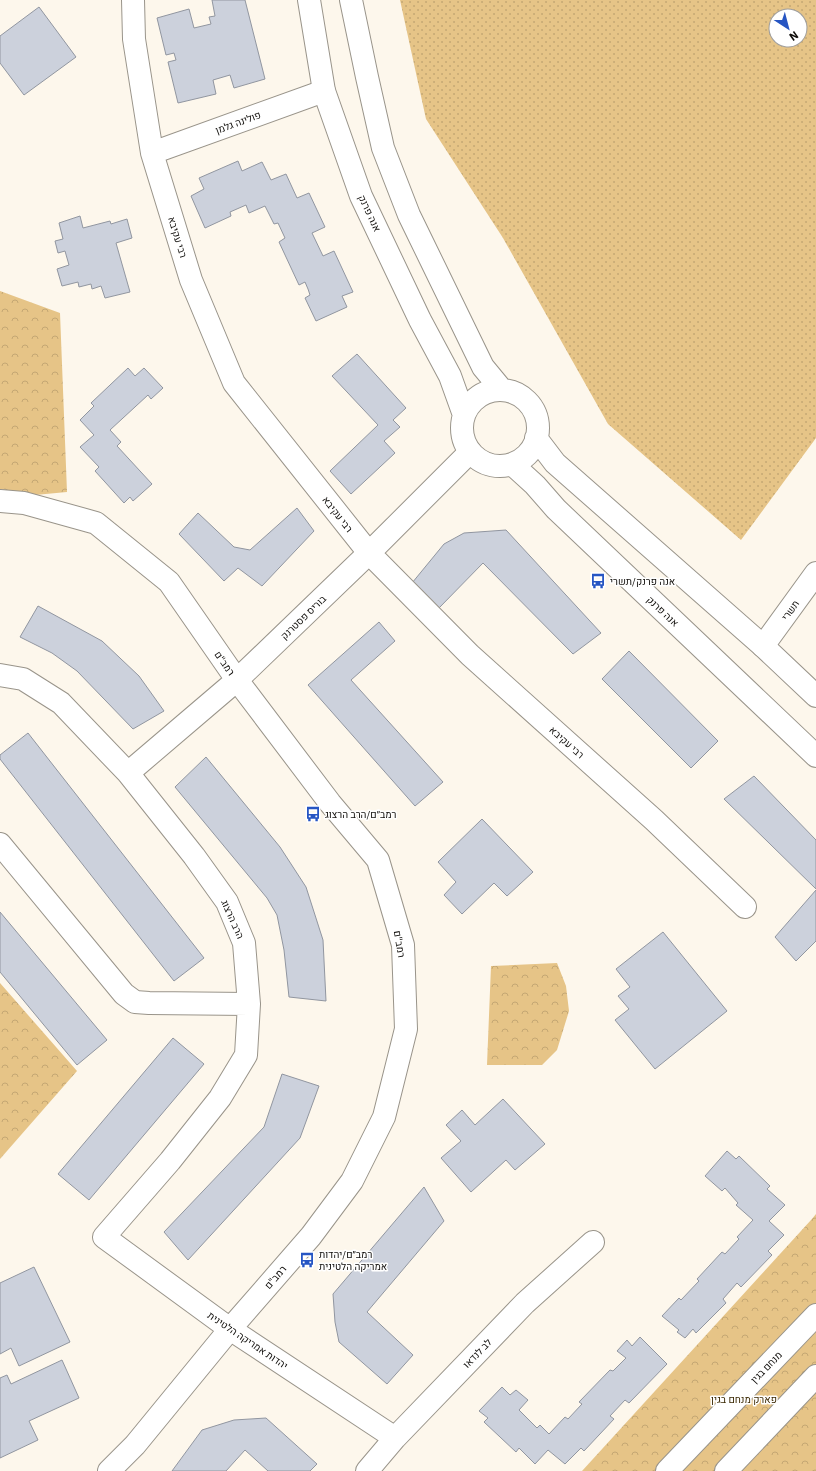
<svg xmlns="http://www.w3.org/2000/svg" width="816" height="1471" viewBox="0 0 816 1471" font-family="'IBM Plex Sans',Heebo,sans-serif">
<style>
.grass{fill:url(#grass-dots);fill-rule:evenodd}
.park{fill:url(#park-crowns)}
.building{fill:#ccd1dc;stroke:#9196a0}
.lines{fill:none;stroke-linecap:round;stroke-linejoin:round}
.street-casing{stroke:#99948a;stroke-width:24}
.secondary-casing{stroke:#99948a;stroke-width:24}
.street{stroke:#fff;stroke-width:22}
.secondary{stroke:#fff;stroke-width:22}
.labels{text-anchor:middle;stroke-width:3;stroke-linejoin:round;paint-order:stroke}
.street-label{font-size:10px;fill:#0f0d0a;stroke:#fff}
.poi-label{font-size:10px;fill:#0f0d0a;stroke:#fff;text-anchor:start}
.park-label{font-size:10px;fill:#392700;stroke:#fff}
</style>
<defs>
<pattern id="grass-dots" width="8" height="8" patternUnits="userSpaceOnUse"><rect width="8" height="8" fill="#e6c487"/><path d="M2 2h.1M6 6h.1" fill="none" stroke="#c4a773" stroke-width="1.8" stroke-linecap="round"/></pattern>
<pattern id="park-crowns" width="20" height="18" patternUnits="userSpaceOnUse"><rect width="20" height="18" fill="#e6c487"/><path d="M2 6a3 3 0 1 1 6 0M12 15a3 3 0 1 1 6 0" fill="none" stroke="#c4a773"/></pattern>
</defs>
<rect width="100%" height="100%" fill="#fdf7ec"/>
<path class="grass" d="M400 0H816V438L741 540 608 424 503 238 426 119ZM776 16H800V40H776Z"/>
<path class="park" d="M0 291 60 313 67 492 35 495 0 489Z
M557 963 566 986 569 1011 557 1050 542 1065H487L491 966Z
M0 983 77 1071 0 1159Z
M816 1214V1471H582L811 1220Z"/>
<path class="building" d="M212 0H245L265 79 234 88 230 75 213 80 216 94 178 103 168 62 176 60 174 53 166 55 157 18 189 9 194 28 211 24 209 17 215 16Z
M39 7 76 57 24 95 0 63V36Z
M238 161 242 171 262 162 271 180 286 174 297 198 309 193 325 227 312 233 323 256 334 251 353 292 342 296 347 307 316 321 305 298 310 295 308 289 305 282 299 285 279 242 285 238 278 223 274 224 265 206 249 213 246 205 230 212 231 216 205 228 191 196 204 189 199 178Z
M80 216 83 228 110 221 111 224 127 219 132 238 116 243 130 292 105 298 101 286 92 289 91 284 79 287 78 282 62 286 57 269 69 265 65 251 58 253 55 241 63 239 59 223Z
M357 354 406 408 393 420 400 427 384 441 395 453 351 494 330 471 378 425 332 376Z
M128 368 135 376 144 368 163 388 151 399 148 395 110 430 121 442 117 446 152 484 133 501 130 497 124 503 95 471 99 467 80 447 94 435 80 420 94 406 91 403Z
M297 508 314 531 262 586 238 568 224 581 179 534 198 513 234 547 250 550Z
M506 530 601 633 573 654 483 563 439 608 412 583 444 544 464 533Z
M38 606 102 641 139 676 164 711 133 729 77 671 52 653 20 637Z
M379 622 395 641 351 680 443 782 415 806 308 685Z
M629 651 718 741 691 768 602 679Z
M28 733 204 958 174 981 0 759V755Z
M206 757 280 847 306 887 323 940 326 1001 289 997 284 950 277 915 267 898 175 787Z
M754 776 816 840V889L724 799Z
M482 819 533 872 507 896 494 883 462 914 444 895 456 882 438 862Z
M816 890V941L796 961 775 937Z
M0 912 107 1040 77 1065 0 972Z
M663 932 727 1011 655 1069 615 1020 629 1009 618 996 630 987 616 969Z
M173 1038 204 1064 89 1200 58 1174Z
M282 1074 319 1086 300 1138 188 1260 164 1232 264 1127Z
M503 1099 545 1144 515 1170 506 1160 471 1192 441 1158 461 1141 446 1125 462 1110 475 1125Z
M727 1151 736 1159 739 1156 770 1186 767 1189 785 1205 769 1221 784 1235 768 1251 772 1255 741 1287 737 1283 723 1299 726 1303 696 1333 693 1329 685 1338 677 1332 679 1330 662 1316 679 1298 681 1300 699 1281 697 1279 722 1252 725 1254 739 1239 737 1237 753 1220 736 1205 738 1203 725 1188 722 1191 705 1176Z
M424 1187 444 1221 367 1312 413 1355 387 1384 339 1342 335 1322 333 1294Z
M34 1267 70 1342 19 1366 11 1348 0 1354V1283Z
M640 1337 667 1364 629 1403 625 1400 610 1416 614 1419 584 1451 581 1448 565 1464 548 1450 535 1464 519 1448 516 1452 484 1422 488 1418 479 1411 502 1387 510 1395 516 1390 528 1400 519 1410 537 1428 540 1425 549 1434 565 1417 568 1419 582 1404 579 1402 610 1370 613 1371 626 1358 617 1351 627 1340 632 1346Z
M62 1360 79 1398 29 1421 38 1440 0 1458V1378L7 1375 11 1384Z
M266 1418 317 1464 310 1471H268L245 1450 226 1471H172L202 1430 234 1420Z"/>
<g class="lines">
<g class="street-casing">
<path id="street" d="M133 0 134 39 152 153 191 280 234 383 369 553 470 655 654 820 745 907
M152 153 324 91
M0 501 24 503 96 523 169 582 237 680 330 803 378 860 403 945 406 1029 384 1117 352 1181 311 1236 230 1329 135 1445 109 1471
M763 646 816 573
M0 675 23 679 61 703 128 773 194 856 227 902 244 943 249 1004 246 1055 220 1098 170 1161 104 1237 230 1329 395 1438
M128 773 237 680 369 553 470 452
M0 844 124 994 135 1002 149 1003 249 1004
M367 1471 395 1438 525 1303 593 1242"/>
</g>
<g class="secondary-casing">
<path id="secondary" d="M309 0 324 91 361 196 420 320 450 376 464 415
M351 0 367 77 383 148 409 215 483 367 502 390
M462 428a38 38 0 1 1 76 0a38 38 0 1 1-76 0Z
M536 438 555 463 763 646 816 696
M512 464 535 485 556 509 816 756
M667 1471 816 1315
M726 1471 816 1376"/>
</g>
<use href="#street" class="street"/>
<use href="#secondary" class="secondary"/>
</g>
<defs>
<g id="bus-bare" transform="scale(1.2)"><path d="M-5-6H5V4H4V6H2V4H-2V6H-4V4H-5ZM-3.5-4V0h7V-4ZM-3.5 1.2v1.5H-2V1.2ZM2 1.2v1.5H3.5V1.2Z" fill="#2655c3" stroke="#fff" stroke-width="2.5" paint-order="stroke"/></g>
</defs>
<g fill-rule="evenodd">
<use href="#bus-bare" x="598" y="581"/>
<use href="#bus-bare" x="313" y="814"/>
<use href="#bus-bare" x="307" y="1260"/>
</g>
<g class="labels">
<g class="street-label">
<text transform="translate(238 122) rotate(-20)" y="4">פולינה גלמן</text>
<text transform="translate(370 213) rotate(65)" y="4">אנה פרנק</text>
<text transform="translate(178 237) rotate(73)" y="4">רבי עקיבא</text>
<text transform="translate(338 514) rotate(52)" y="4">רבי עקיבא</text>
<text transform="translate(790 610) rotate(-54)" y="4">תשרי</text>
<text transform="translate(663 611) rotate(43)" y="4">אנה פרנק</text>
<text transform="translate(303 617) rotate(-44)" y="4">בוריס פסטרנק</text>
<text transform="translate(225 663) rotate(55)" y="4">רמב"ם</text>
<text transform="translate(567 742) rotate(42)" y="4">רבי עקיבא</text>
<text transform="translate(233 919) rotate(66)" y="4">הרב הרצוג</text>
<text transform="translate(400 944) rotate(80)" y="4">רמב"ם</text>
<text transform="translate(275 1277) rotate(-49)" y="4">רמב"ם</text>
<text transform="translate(248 1340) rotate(34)" y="4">יהדות אמריקה הלטינית</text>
<text transform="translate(477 1353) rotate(-46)" y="4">לב לנדאו</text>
<text transform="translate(766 1367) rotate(-46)" y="4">מנחם בגין</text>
</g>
<g class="poi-label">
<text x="610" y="585">אנה פרנק/תשרי</text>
<text x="325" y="818">רמב״ם/הרב הרצוג</text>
<text x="319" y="1258">רמב״ם/יהדות<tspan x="319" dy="12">אמריקה הלטינית</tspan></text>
</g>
<g class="park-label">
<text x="744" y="1403">פארק מנחם בגין</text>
</g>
</g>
<g transform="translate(788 28) rotate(144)"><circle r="19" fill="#ffffff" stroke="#9f9e9d"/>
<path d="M0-3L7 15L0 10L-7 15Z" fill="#2655c3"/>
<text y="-6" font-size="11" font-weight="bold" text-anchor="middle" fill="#0f0d0a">N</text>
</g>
</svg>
